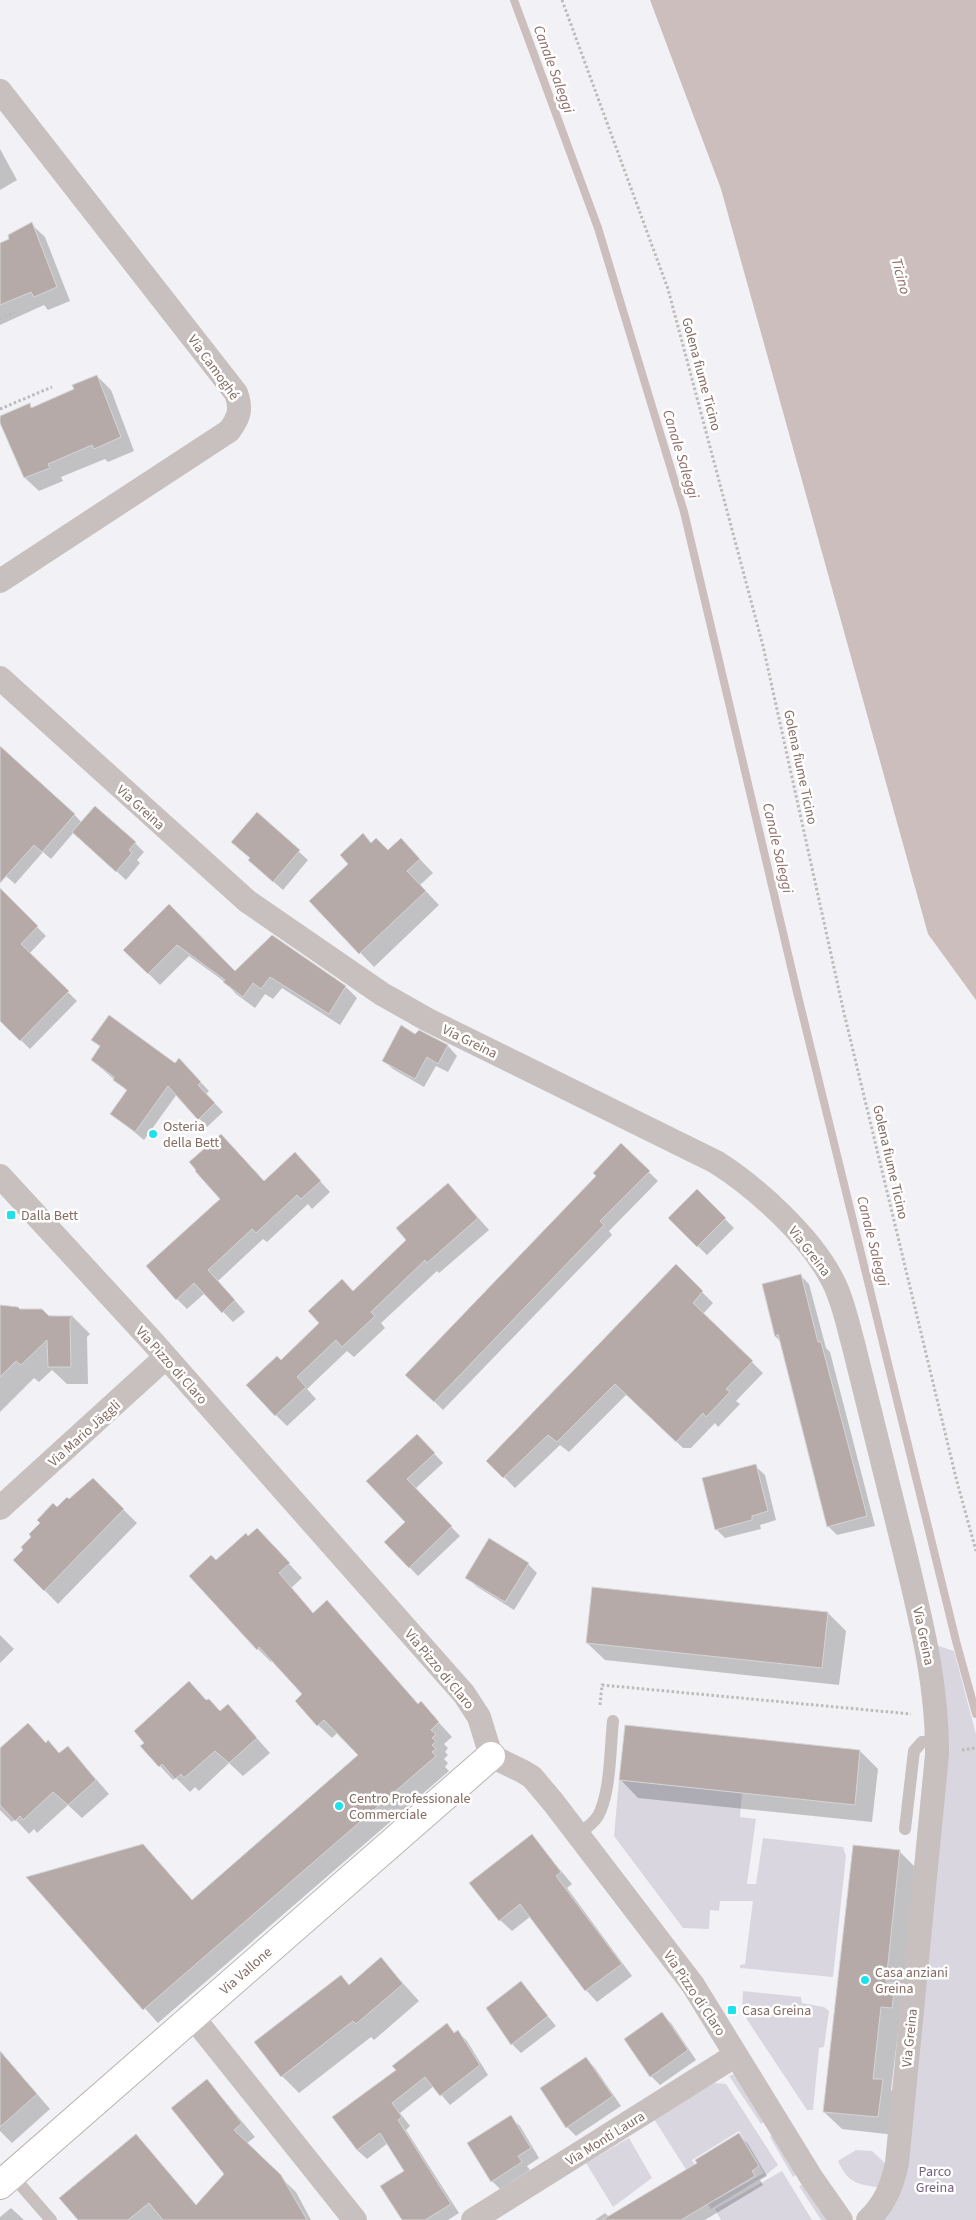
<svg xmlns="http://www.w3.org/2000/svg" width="976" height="2220" viewBox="0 0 976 2220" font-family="'Source Sans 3',sans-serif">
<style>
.green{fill:#d9d6e0;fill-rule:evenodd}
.water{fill:#ccbebc}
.shadow{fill:#0003}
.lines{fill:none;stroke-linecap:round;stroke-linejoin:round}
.stream{stroke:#ccbebc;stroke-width:8}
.building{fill:#b5aaa7;stroke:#d5d5d7}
.secondary-casing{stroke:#bbb3b0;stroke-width:30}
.path{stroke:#bebab8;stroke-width:3;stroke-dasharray:2.5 2.5;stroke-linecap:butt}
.lane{stroke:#c7c0be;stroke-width:12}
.street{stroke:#c7c0be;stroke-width:24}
.secondary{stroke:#fff;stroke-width:28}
.poi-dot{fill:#1de2eb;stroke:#fff;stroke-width:2}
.labels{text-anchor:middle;stroke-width:5;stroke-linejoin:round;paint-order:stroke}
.street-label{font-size:14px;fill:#846c63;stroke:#fff}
.poi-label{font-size:14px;fill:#846c63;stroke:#fff;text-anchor:start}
.park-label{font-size:14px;fill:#71627b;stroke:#fff}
.water-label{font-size:15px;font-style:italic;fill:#8f6c68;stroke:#fff}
</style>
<rect width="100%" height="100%" fill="#f2f2f6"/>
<path class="green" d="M926 1642 954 1651 976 1734V2220H868L886 2198 932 1804Z
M619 1780 742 1793 740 1817 756 1819 747 1884H756L763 1838 843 1847 846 1856 833 1977 740 1968V1965L745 1964 753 1901H720L719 1911 710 1910 709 1929 683 1928 614 1836Z
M743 1991 801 1997 802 2003 824 2007 829 2011 824 2047 819 2048 813 2110H807L742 2012Z
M735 2074 765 2121 761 2124 729 2076Z
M714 2083 726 2084 778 2165 766 2175 711 2209 654 2119ZM739 2131 764 2173 716 2200 692 2160Z
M774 2133 800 2172 793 2177 770 2137Z
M629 2138 652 2178 613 2207 586 2163Z
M856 2150 872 2151 886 2164V2179L877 2187C855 2184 848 2182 838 2161Z
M782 2171 812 2220H721L715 2209Z
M805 2183 828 2220H821L799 2186Z"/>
<path class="water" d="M650 0H976V1000L928 934 721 189Z"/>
<path class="shadow" d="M0 149 17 180 0 190Z
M31 224 45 237 70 301 48 310 44 305 0 325V244L11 239Z
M97 376 111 390 134 451 108 462 105 459 61 477 63 481 39 491 25 478 0 417 29 405 33 408 76 390Z
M0 760 74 814 82 823 135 843 144 852 137 860 140 863 126 880 74 832 51 859 43 852 15 884 0 871Z
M257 814 308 860 283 890 259 869Z
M372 844 388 851 414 853 433 873 420 885 439 905 374 967 311 901Z
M9 899 46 936 29 954 77 1001 30 1049 0 1020V908Z
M169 906 235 973 273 937 346 987 357 998 340 1025 282 988 273 999 265 994 255 1008 236 994 225 982 189 956 160 985 125 950Z
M419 1032 448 1046 457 1056 448 1072 436 1066 424 1087 393 1069 383 1060Z
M93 1039 187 1068 209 1091 206 1094 223 1112 207 1127 177 1094 144 1140 112 1114 127 1091 92 1060 101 1047Z
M621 1145 658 1181 609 1231 612 1235 443 1410 407 1375 598 1176Z
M305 1165 330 1192 312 1209 308 1204 267 1242 263 1239 218 1281 245 1312 233 1322 205 1293 187 1309 177 1299 221 1199Z
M697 1191 734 1228 707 1255 669 1218Z
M459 1196 489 1230 439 1273 437 1271 381 1323 385 1328 354 1357 347 1351 307 1389 316 1399 287 1426 276 1415 281 1362 353 1292Z
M676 1266 713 1303 703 1314 763 1373 736 1401 740 1404 718 1427 715 1423 691 1448H683L627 1394 569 1452 560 1445 515 1488 488 1461Z
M800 1275 809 1284 826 1348 830 1352 875 1526 837 1535 828 1526 781 1342 776 1337 763 1285Z
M0 1312 73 1317 90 1334 87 1337 88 1384H67L52 1370 39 1382 34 1378 0 1412Z
M426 1445 443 1463 415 1489 460 1536 418 1576 385 1542 406 1522 368 1481Z
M755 1466 765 1475 776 1520 760 1525 761 1529 725 1538 716 1529Z
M93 1480 137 1523 58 1604 15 1560 57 1509Z
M249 1537 270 1543 302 1578 291 1588 314 1614 327 1602 419 1705 421 1703 452 1737 444 1744 448 1748 445 1752 448 1755 444 1759 448 1763 445 1767 449 1771 158 2023 28 1878 156 1859 193 1901 360 1755 338 1732 332 1738 318 1725 297 1701 303 1694 273 1660 271 1662 258 1649 216 1562Z
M528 1564 537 1573 514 1610 476 1586 467 1577Z
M828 1613 846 1631 839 1685 605 1660 587 1643Z
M0 1635 14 1649 0 1663Z
M207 1701 221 1712 228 1706 270 1753 243 1776 229 1763 199 1791 195 1787 190 1792 176 1778 173 1780 160 1766Z
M46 1744 60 1754 68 1747 109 1794 82 1818 68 1805 37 1833 34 1829 29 1834 15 1819 12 1822 0 1810V1750Z
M860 1751 878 1769 872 1822 638 1798 621 1780Z
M531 1835 572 1884 567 1888 632 1976 597 2002 586 1990 531 1916 512 1931 500 1920Z
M899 1851 917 1869 909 2025 899 2024 891 2090 900 2098 895 2135 842 2129 824 2112Z
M381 1959 419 2001 374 2040 371 2037 299 2093 282 2076 350 1986Z
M520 1983 556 2026 521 2053 512 2044Z
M662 2014 671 2023 696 2060 660 2085 651 2076Z
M447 2025 456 2034 458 2032 467 2041 488 2075 450 2105 434 2086 400 2113 410 2126 406 2130 459 2213 448 2220H403L405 2171 388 2143 367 2159 357 2150 397 2070Z
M0 2051 50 2109 12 2143 0 2131Z
M586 2058 595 2068 621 2106 576 2136 567 2127Z
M207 2080 255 2137 246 2144 296 2192 311 2220H80L136 2135 197 2206 226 2174Z
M510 2117 520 2126 539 2158 527 2166 530 2170 500 2189 491 2180Z
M739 2135 748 2144 767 2176 760 2180 763 2185 705 2220H595L605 2213 609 2217 699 2163Z
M11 2208 24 2220H0V2217Z"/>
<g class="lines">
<path class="stream" d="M514 0 598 228 684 512 797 992 956 1641 976 1714"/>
</g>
<path class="building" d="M32 222 57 287 34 297 31 292 0 305V243L9 239 8 235Z
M97 375 121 437 94 449 92 445 48 464 50 468 24 478 0 423V416L30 403 31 408 74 389 72 385Z
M0 746 75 814 42 852 34 845 0 883Z
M95 806 136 842 129 850 132 853 116 872 72 832Z
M257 812 300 850 273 882 248 860 250 858 231 842Z
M363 833 371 843 376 838 388 850 401 838 420 859 407 871 426 891 359 954 309 901 348 864 340 855Z
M0 888 38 926 21 944 69 991 20 1041 0 1021Z
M169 904 235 971 272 935 346 986 329 1014 270 977 261 989 253 983 243 997 223 982 225 980 177 945 148 974 123 950Z
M109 1015 175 1063 179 1058 201 1082 198 1085 215 1103 198 1120 168 1086 135 1132 110 1114 127 1090 113 1080 114 1077 91 1060 100 1046 91 1040Z
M401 1025 415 1034 419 1030 448 1045 438 1064 427 1057 415 1079 382 1061Z
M221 1134 264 1181 295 1152 321 1181 301 1199 297 1195 256 1233 252 1229 208 1270 235 1300 222 1313 194 1283 176 1300 146 1266 220 1199 195 1171 196 1170 189 1162Z
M621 1143 650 1171 600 1221 604 1225 434 1402 405 1375 596 1176 593 1173Z
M448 1183 478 1218 427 1263 425 1260 371 1312 375 1316 342 1347 336 1340 297 1377 306 1387 275 1416 246 1385 277 1356 281 1360 319 1323 308 1311 342 1279 353 1291 406 1240 396 1228Z
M697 1189 726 1218 697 1247 668 1218Z
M676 1264 703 1291 693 1303 753 1361 726 1389 730 1392 706 1417 703 1413 676 1442 615 1384 557 1442 548 1435 503 1478 486 1461Z
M801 1274 818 1342H821L867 1516 827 1527 778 1334 775 1337 762 1284Z
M0 1305 18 1307 20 1309H42L49 1316H73L70 1319 71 1367H48L47 1340 21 1365 16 1361 0 1377Z
M417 1434 435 1453 407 1479 452 1526 409 1568 384 1542 405 1522 366 1481Z
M756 1464 768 1511 752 1516V1520L715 1530 702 1478Z
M93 1478 124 1509 44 1591 13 1560 23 1550 21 1547 31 1537 29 1534 40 1523 37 1520 53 1503 57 1507 67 1497 69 1499Z
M257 1528 290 1563 279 1573 313 1613 327 1600 418 1704 421 1701 439 1722 431 1730 436 1734 432 1738 436 1741 432 1745 436 1749 432 1752 436 1756 143 2010 26 1877 143 1844 192 1900 358 1755 324 1720 317 1726 295 1701 302 1694 259 1647 257 1650 189 1576 211 1555 216 1560 246 1533 248 1536Z
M489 1538 529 1563 505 1602 465 1578Z
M592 1587 828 1612 822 1668 586 1643Z
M189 1681 206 1700 209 1699 220 1711 228 1704 257 1738 229 1763 215 1751 184 1778 181 1774 175 1779 162 1764 159 1767 140 1746 144 1743 134 1731Z
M28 1723 46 1743 48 1740 59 1753 68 1746 96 1780 68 1805 53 1792 23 1820 20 1816 15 1821 0 1805V1748Z
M625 1725 860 1750 855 1805 619 1780Z
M532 1834 561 1872 556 1876 622 1964 585 1991 520 1904 499 1921 469 1883Z
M853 1845 900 1850 886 1982 895 1983 892 2008 881 2007 873 2079H883L878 2117 823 2112Z
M381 1957 403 1984 356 2024 353 2021 281 2077 254 2042 341 1975 349 1985Z
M521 1981 548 2016 511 2045 486 2008Z
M662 2012 688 2050 650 2077 624 2039Z
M447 2023 454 2033 458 2030 480 2065 440 2096 425 2077 392 2103 402 2117 398 2120 451 2204 425 2220H402L380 2186 404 2171 380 2133 357 2150 332 2117 396 2070 392 2066Z
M0 2051 37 2094 0 2127Z
M586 2057 613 2096 566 2128 540 2088Z
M207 2079 242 2123 234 2130 281 2175 307 2220H163L149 2203 128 2220H78L59 2198 136 2134 196 2205 224 2174 171 2108Z
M511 2115 531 2148 518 2156 522 2162 491 2182 467 2143Z
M739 2133 759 2166 752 2171 755 2176 681 2220H602L697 2163 695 2160Z"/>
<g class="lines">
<g class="secondary-casing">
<g id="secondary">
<path id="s1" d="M0 2185 491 1756"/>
</g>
</g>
<path class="path" d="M562 0 668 289 763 646 844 1013 956 1478 976 1551
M0 319 15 312
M0 409 52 387
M600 1705 602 1685 911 1714
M962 1750 976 1748"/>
<path class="lane" d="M905 1829 914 1751 922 1742 937 1741
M578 1834C585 1829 593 1824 598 1816 611 1792 610 1748 613 1721
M11 2174 51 2220"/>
<path class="street" d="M0 91 236 393C242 409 239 418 229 431L0 581
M0 678 247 901 382 994 428 1020 716 1162C757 1188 811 1237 833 1281 843 1300 847 1322 853 1343 870 1412 887 1481 904 1549 920 1617 938 1684 937 1755L897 2163C892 2186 885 2204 868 2220
M0 1176 151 1340 464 1694 479 1717 491 1756 522 1771 532 1777 553 1802 693 1985 811 2177 841 2220
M0 1508 166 1357
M192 2016 355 2220
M473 2220 736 2055"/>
<use href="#secondary" class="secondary"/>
</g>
<g class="poi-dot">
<circle cx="153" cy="1134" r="5"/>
<rect x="6" y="1210" width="10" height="10" rx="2.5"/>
<circle cx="339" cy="1806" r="5"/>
<circle cx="865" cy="1980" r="5"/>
<rect x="727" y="2005" width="10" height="10" rx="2.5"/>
</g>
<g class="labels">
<g class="street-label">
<text transform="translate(214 367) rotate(54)" y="5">Via Camoghé</text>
<text transform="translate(702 374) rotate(75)" y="5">Golena fiume Ticino</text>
<text transform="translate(801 767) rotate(78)" y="5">Golena fiume Ticino</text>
<text transform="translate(141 807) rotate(42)" y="5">Via Greina</text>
<text transform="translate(470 1041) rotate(26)" y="5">Via Greina</text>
<text transform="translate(891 1162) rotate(77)" y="5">Golena fiume Ticino</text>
<text transform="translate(810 1251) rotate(52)" y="5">Via Greina</text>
<text transform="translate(172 1365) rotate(48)" y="5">Via Pizzo di Claro</text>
<text transform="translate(84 1433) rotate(-42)" y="5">Via Mario Jäggli</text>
<text transform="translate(924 1636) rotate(78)" y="5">Via Greina</text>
<text transform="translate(440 1669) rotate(50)" y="5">Via Pizzo di Claro</text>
<text dy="5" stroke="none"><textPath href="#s1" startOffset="326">Via Vallone</textPath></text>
<text transform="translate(695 1993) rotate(56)" y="5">Via Pizzo di Claro</text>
<text transform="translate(909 2038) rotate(-84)" y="5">Via Greina</text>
<text transform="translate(605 2138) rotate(-32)" y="5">Via Monti Laura</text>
</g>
<g class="poi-label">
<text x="163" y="1131">Osteria<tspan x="163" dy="16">della Bett</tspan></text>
<text x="21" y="1220">Dalla Bett</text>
<text x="349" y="1803">Centro Professionale<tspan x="349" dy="16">Commerciale</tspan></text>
<text x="875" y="1977">Casa anziani<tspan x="875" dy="16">Greina</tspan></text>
<text x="742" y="2015">Casa Greina</text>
</g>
<g class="park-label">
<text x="935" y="2176">Parco<tspan x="935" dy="16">Greina</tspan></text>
</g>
<g class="water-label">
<text transform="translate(554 69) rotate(70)" y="5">Canale Saleggi</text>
<text transform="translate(901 276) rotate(75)" y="5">Ticino</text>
<text transform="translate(681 454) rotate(73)" y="5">Canale Saleggi</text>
<text transform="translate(778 848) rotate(77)" y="5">Canale Saleggi</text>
<text transform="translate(873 1241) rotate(76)" y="5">Canale Saleggi</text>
</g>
</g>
</svg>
